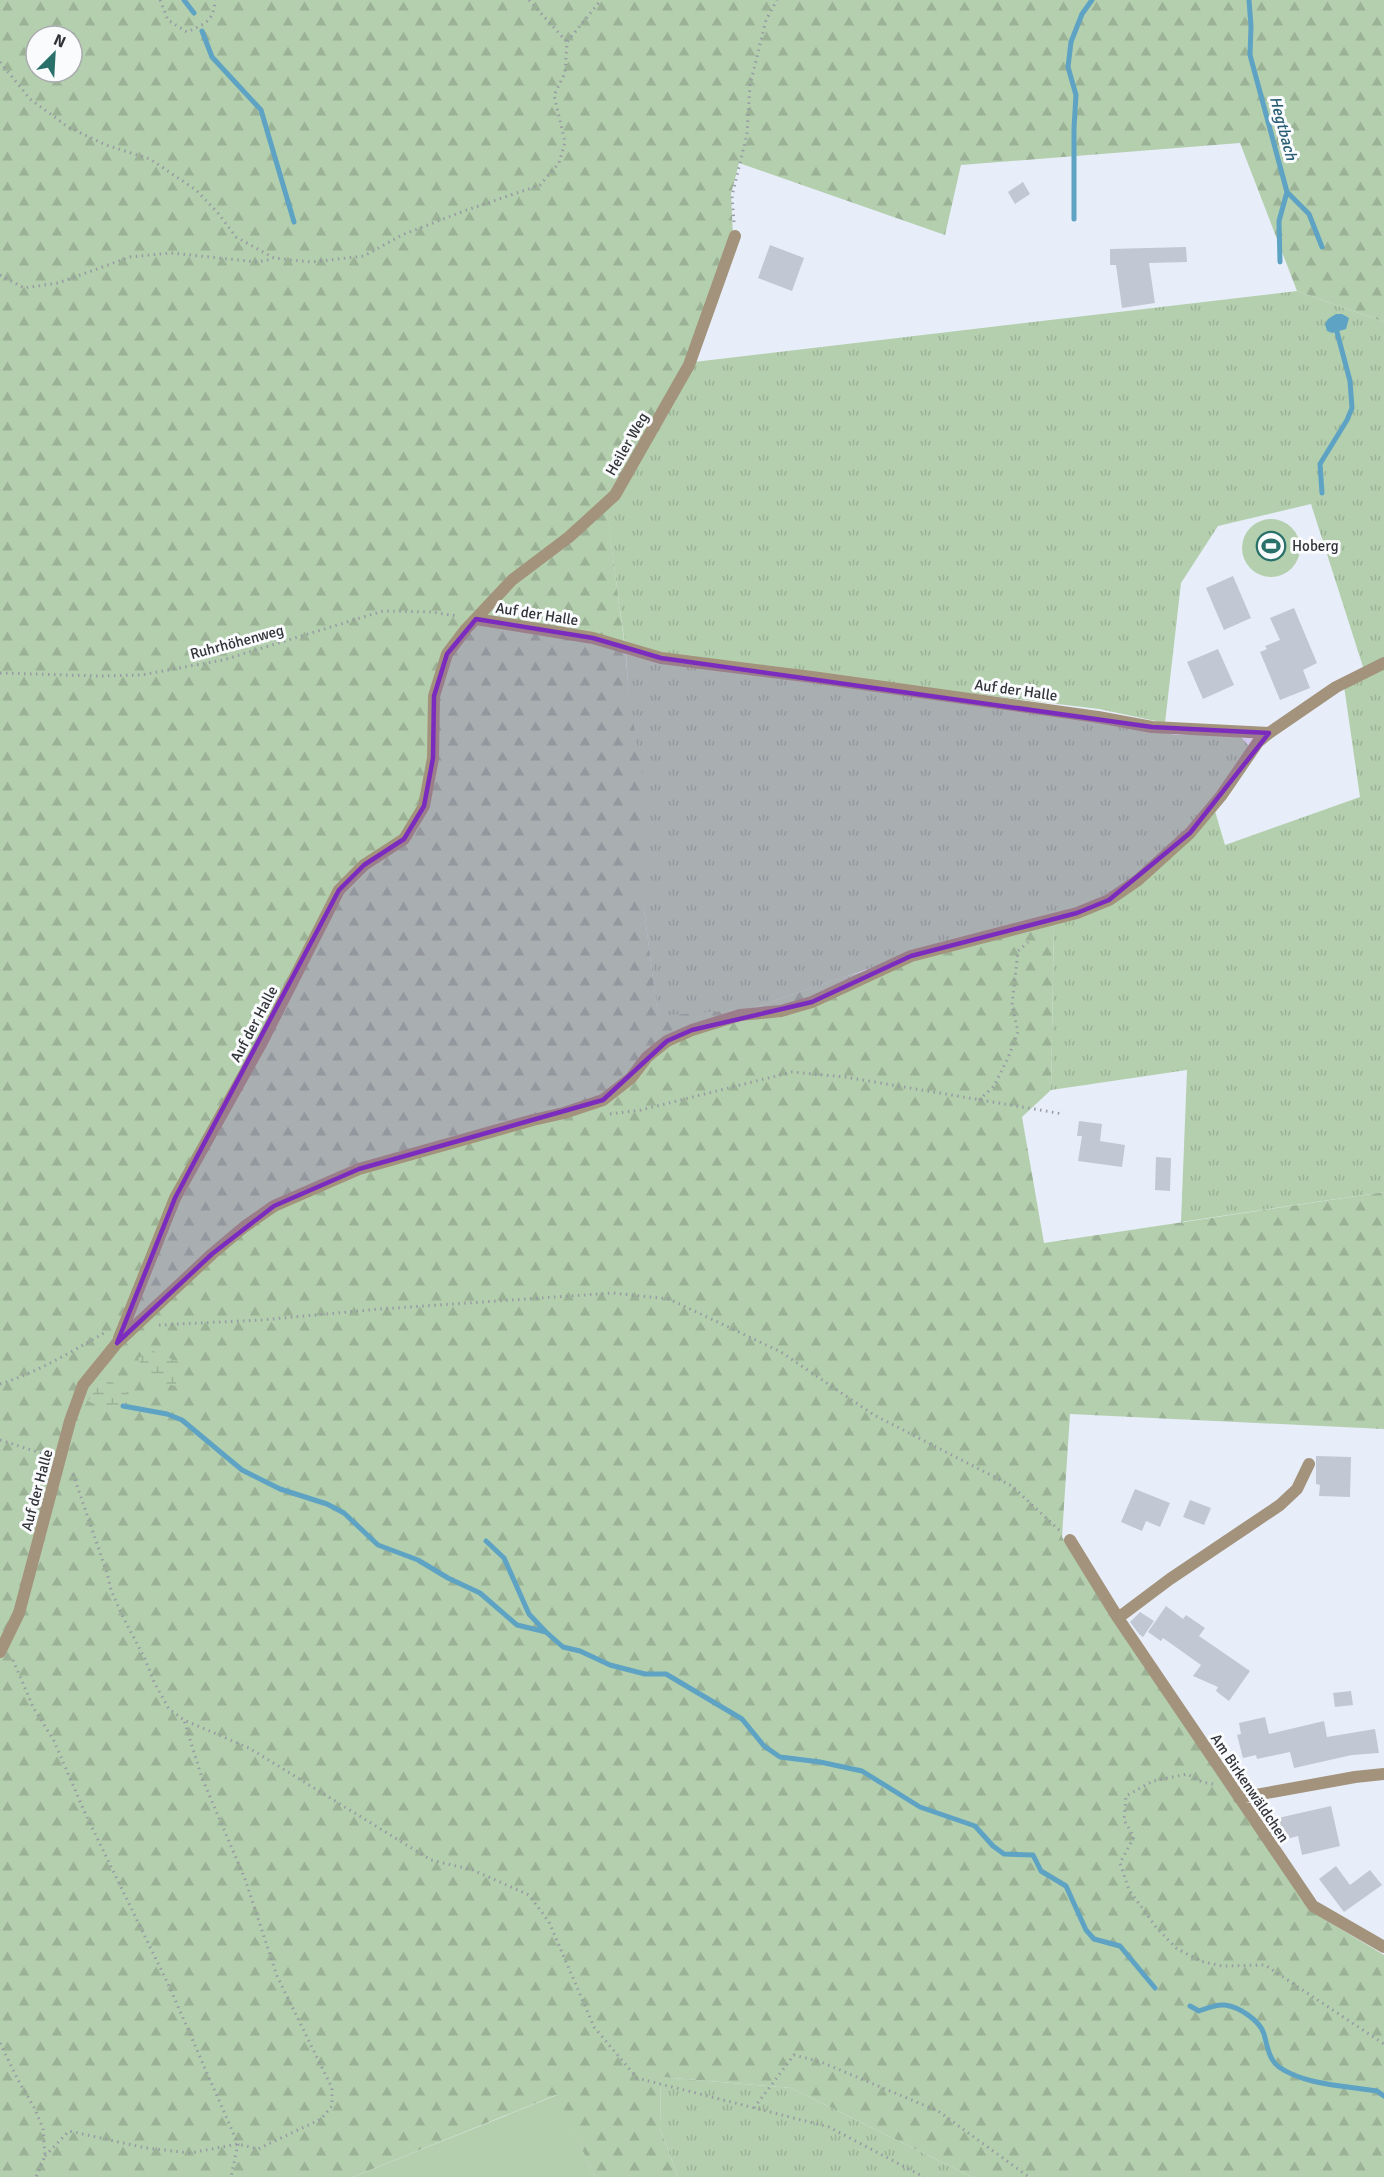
<svg xmlns="http://www.w3.org/2000/svg" width="1384" height="2177" viewBox="0 0 1384 2177" font-family="Signika,sans-serif">
<style>
.grass{fill:url(#grass-tufts)}
.forest{fill:url(#forest-firs);fill-rule:evenodd}
.wetland{fill:url(#wetland-marsh)}
.pitch{fill:#b4cfae}
.water{fill:#5ea3c3}
.lines{fill:none;stroke-linecap:round;stroke-linejoin:round}
.stream{stroke:#5ea3c3;stroke-width:5}
.building{fill:#c1c8d3}
.path{stroke:#979ca4;stroke-width:3;stroke-dasharray:1.5 4.5;stroke-linecap:butt}
.minor{stroke:#a3937c;stroke-width:12}
.marked{fill:#7b2cbf;fill-opacity:0.2;stroke:#7b2cbf;stroke-width:4.5;stroke-linejoin:round}
.labels{text-anchor:middle;stroke-width:6;stroke-linejoin:round;paint-order:stroke}
.street-label{font-size:15px;fill:#313338;stroke:#f9fbfd}
.poi-label{font-size:15px;fill:#313338;stroke:#f9fbfd;text-anchor:start}
.water-label{font-size:16px;font-style:italic;fill:#265c74;stroke:#f9fbfd}
</style>
<defs>
<pattern id="grass-tufts" width="24" height="20" patternUnits="userSpaceOnUse" patternTransform="scale(1.5)"><rect width="24" height="20" fill="#b4cfae"/><path d="M3 7l-1-3M5 7V3M7 7l1-3M15 17l-1-3M17 17v-4M19 17l1-3" fill="none" stroke="#9bb296"/></pattern>
<pattern id="forest-firs" width="22" height="20" patternUnits="userSpaceOnUse" patternTransform="scale(1.5)"><rect width="22" height="20" fill="#b4cfae"/><path d="M5 1l3.5 6h-7zM16 11l3.5 6h-7z" fill="#9bb296"/></pattern>
<pattern id="wetland-marsh" width="20" height="14" patternUnits="userSpaceOnUse" patternTransform="scale(1.5)"><rect width="20" height="14" fill="#b4cfae"/><path d="M1 5h8M5 5V1M11 12h8M15 12V8" fill="none" stroke="#9bb296"/></pattern>
</defs>
<rect width="100%" height="100%" fill="#e7eef9"/>
<path class="grass" d="M1297 291 1384 322V660L1364 670 1311 504 1218 526 1181 583 1165 723 1099 709 705 661 625 646 606 507 694 362Z
M626 654 663 663 1099 721 1176 735H1234L1240 736 1249 746 1221 789 1169 849 1107 897 1052 915 947 942 750 1009 658 1017 644 909Z
M1384 668V1192L1181 1222 1187 1070 1051 1090 1054 923 1101 906 1215 811 1225 845 1360 797 1344 686Z
M661 2077 791 2088 972 2177H678L660 2128Z"/>
<path class="forest" d="M0 0H1384V322L1297 291 1240 143 961 165 945 235 739 163 731 194 733 236 687 364 606 503 625 649 630 703 642 773 644 909 658 1016 750 1009 844 977 952 947 1054 923 1051 1090 1022 1117 1044 1243 1384 1192V1429L1070 1414 1062 1537 1309 1910 1384 1955V2177H972L791 2088 661 2077 660 2128 678 2177H595L556 2095 353 2177H0ZM36 36H72V72H36Z"/>
<path class="wetland" d="M153 1351 183 1364 175 1386 148 1379 138 1358Z
M104 1377 129 1393 120 1417 88 1401Z"/>
<path class="pitch" d="M1242 548a29 29 0 1 1 58 0a29 29 0 1 1-58 0Z
M557 2095 595 2177H353Z"/>
<path class="water" d="M1336 314H1342L1349 318 1346 329 1332 333 1327 331 1325 324 1328 319Z"/>
<g class="lines">
<path class="stream" d="M184 0 194 13
M1249 0 1251 26 1250 55 1287 192 1279 221 1280 262
M202 31 212 57 261 110 294 222
M1287 192 1309 214 1322 247
M1074 219V128L1076 95 1068 67 1071 42 1082 14 1092 0
M1322 493 1320 464 1347 420 1352 408 1350 381 1337 332
M123 1406 167 1414 182 1420 242 1470 280 1489 327 1504 344 1513 378 1545 418 1560 448 1578 480 1593 517 1625 546 1632 563 1647 580 1651 610 1665 645 1674H666L742 1719 764 1746 780 1757 820 1762 862 1771 920 1807 975 1826 993 1846 1004 1854 1033 1855 1041 1871 1066 1886 1086 1930 1094 1939 1120 1946 1155 1988
M486 1541 504 1558 529 1614 545 1631
M1190 2006 1199 2011C1207 2008 1216 2004 1225 2005 1240 2007 1260 2021 1264 2034 1267 2045 1269 2060 1279 2067 1304 2085 1347 2086 1377 2091L1384 2096"/>
</g>
<path class="building" d="M1023 182 1030 194 1015 204 1008 192Z
M770 245 804 258 792 291 758 278Z
M1186 247 1187 262 1149 263 1155 303 1122 308 1116 265H1110V249Z
M1233 576 1251 618 1224 630 1206 588Z
M1294 608 1317 663 1303 670 1310 688 1280 700 1260 652 1267 649 1265 646 1280 640 1270 618Z
M1218 649 1234 685 1203 699 1187 662Z
M1079 1121 1102 1124 1100 1141 1125 1145 1122 1167 1078 1161 1082 1136H1077Z
M1156 1157 1171 1158 1170 1191 1155 1190Z
M1316 1456 1351 1457 1350 1497 1319 1496 1320 1485 1316 1484Z
M1135 1489 1170 1503 1160 1527 1146 1521 1142 1531 1121 1522Z
M1190 1500 1211 1508 1204 1525 1183 1517Z
M1166 1606 1183 1619 1186 1615 1205 1628 1199 1636 1250 1671 1229 1701 1216 1691 1218 1687 1193 1676 1201 1665 1163 1638 1161 1641 1148 1632Z
M1140 1612 1154 1621 1143 1637 1139 1634 1130 1622Z
M1351 1691 1353 1705 1335 1707 1333 1693Z
M1265 1717 1269 1734 1324 1721 1327 1737 1375 1729 1379 1753 1352 1755 1294 1768 1290 1752 1257 1759 1256 1755 1243 1758 1237 1735 1241 1734 1239 1723Z
M1331 1806 1340 1846 1302 1855 1298 1836 1283 1840 1278 1818Z
M1336 1866 1350 1885 1370 1870 1382 1885 1344 1912 1319 1879Z"/>
<g class="lines">
<path class="path" d="M160 0 168 20 187 32C205 24 214 21 215 0
M529 0 567 42
M0 62 30 99 68 127 106 145 150 159 196 190 218 213 236 237 274 258 311 262 364 256 402 235 464 211 540 185 559 163 565 142 554 95 565 73 567 42 601 0
M734 222 732 196 747 134 750 85 766 20 777 0
M0 275 24 288 58 283 130 257 171 253 257 262 273 259
M0 673 100 676 141 675 223 660 383 611 432 612 457 616
M979 1100 994 1086 1008 1058 1018 1032 1012 1005 1018 951 1028 942
M610 1114 641 1110 792 1072 845 1077 1063 1114
M159 1325 261 1320 380 1309 613 1293 669 1299 781 1352 874 1415 1012 1486 1060 1531
M0 1384C36 1373 71 1352 104 1333
M0 1440 47 1455
M73 1474 107 1573 111 1590 123 1617 145 1659 154 1682 169 1709 184 1720 249 1748 431 1860 473 1870 529 1895 549 1922 594 2027 637 2078 829 2127 924 2177
M13 1660 33 1707 54 1741 85 1813 169 1986 238 2144 231 2177
M1213 1784 1202 1782 1187 1774 1153 1781 1126 1796 1124 1820 1134 1837 1120 1863 1129 1890 1156 1927 1176 1948 1200 1961 1222 1966 1265 1965 1384 2044
M0 2043 18 2080 35 2109 43 2129 45 2156 36 2177
M754 2108 794 2055 821 2062 938 2111 1029 2177
M45 2156 69 2131 146 2148 190 2153 238 2144 258 2149 321 2119 332 2106V2088L277 1976 245 1879 202 1778 184 1720"/>
<path class="minor" d="M476 619 593 638 661 658 812 677 1098 717 1152 727 1269 733
M119 1338 175 1198 261 1044 339 890 364 865 404 839 424 806 433 758 434 696 447 654 466 629 512 580 569 537 615 495 689 365 735 236
M1070 1540 1118 1618 1313 1906 1384 1947
M1118 1618 1170 1579 1280 1505 1297 1489 1309 1464
M0 1652 19 1613 70 1421 83 1385 117 1343 212 1254 244 1227 274 1206 359 1169 533 1120 564 1113 603 1100 631 1078 647 1057 667 1041 692 1030 740 1015 781 1011 812 1002 911 956 1077 913 1109 900 1138 880 1190 833 1221 796 1258 742 1269 733 1336 687 1384 663
M1239 1798 1355 1777 1384 1774"/>
</g>
<path class="marked" d="M476 619 593 638 661 658 1152 727 1269 733 1190 833 1109 900 1077 913 911 956 812 1002 692 1030 667 1041 603 1100 359 1169 274 1206 212 1254 117 1343 175 1198 339 890 364 865 404 839 424 806 433 758 434 696 447 654Z"/>
<defs>
<g id="stadium-ring" transform="scale(1.5)"><circle r="9.5" fill="#f9fbfd" stroke="#287069" stroke-width="1.5"/><path d="M0-5a6.5 5 0 1 0 0 10a6.5 5 0 1 0 0-10ZM-3.5-1.8h7v3.6h-7Z" fill="#287069"/></g>
</defs>
<g fill-rule="evenodd">
<use href="#stadium-ring" x="1271" y="546"/>
</g>
<g class="labels">
<g class="street-label">
<text transform="translate(627 444) rotate(-60)" y="5">Heiler Weg</text>
<text transform="translate(537 614) rotate(9)" y="5">Auf der Halle</text>
<text transform="translate(237 642) rotate(-15)" y="5">Ruhrhöhenweg</text>
<text transform="translate(1016 690) rotate(8)" y="5">Auf der Halle</text>
<text transform="translate(254 1024) rotate(-62)" y="5">Auf der Halle</text>
<text transform="translate(37 1490) rotate(-75)" y="5">Auf der Halle</text>
<text transform="translate(1250 1788) rotate(56)" y="5">Am Birkenwäldchen</text>
</g>
<g class="poi-label">
<text x="1292" y="551">Hoberg</text>
</g>
<g class="water-label">
<text transform="translate(1284 128) rotate(75)" y="6">Hegtbach</text>
</g>
</g>
<g transform="translate(54 54) rotate(24)"><circle r="28" fill="#f9fbfd" stroke="#a9abae" stroke-width="1.5"/>
<path d="M0-4.5L10 22L0 15L-10 22Z" fill="#287069"/>
<text y="-9" font-size="16" font-weight="bold" text-anchor="middle" fill="#313338">N</text>
</g>
</svg>
